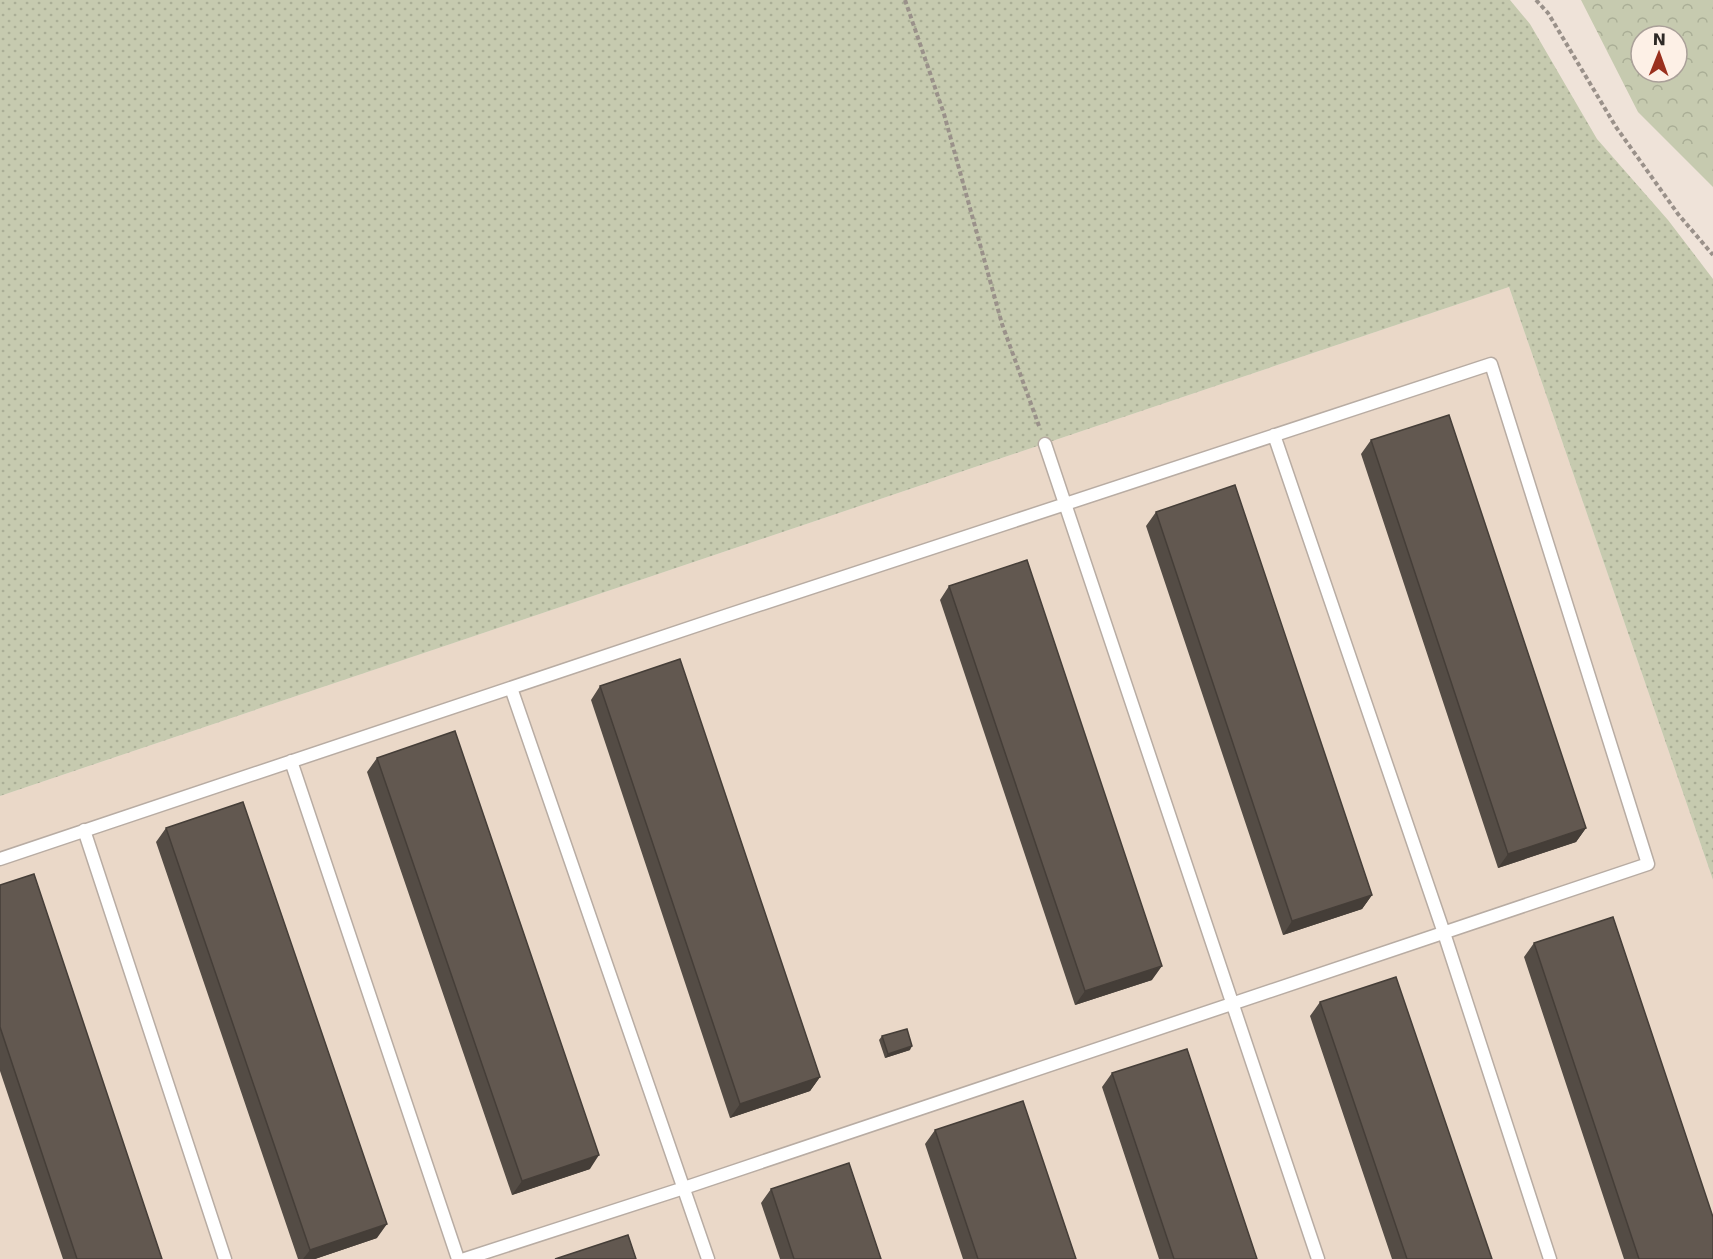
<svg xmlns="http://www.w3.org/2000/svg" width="1713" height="1259" viewBox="0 0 1713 1259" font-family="'DejaVu Sans',sans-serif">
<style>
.industrial{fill:#ead8c8}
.grass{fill:url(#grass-dots)}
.forest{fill:url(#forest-crowns);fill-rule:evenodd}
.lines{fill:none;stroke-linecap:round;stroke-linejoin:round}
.lane-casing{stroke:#b8aca3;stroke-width:15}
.path{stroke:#9a918a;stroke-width:4;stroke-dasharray:4.5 3;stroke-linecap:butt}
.lane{stroke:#fff;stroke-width:12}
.wall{fill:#544c45}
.shaded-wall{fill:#453e38}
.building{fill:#625850;stroke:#453e38;stroke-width:1.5}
</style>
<defs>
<pattern id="grass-dots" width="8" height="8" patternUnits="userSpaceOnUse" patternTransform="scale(1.5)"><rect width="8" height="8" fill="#c6caaf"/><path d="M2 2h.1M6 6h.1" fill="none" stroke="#aaae96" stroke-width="1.8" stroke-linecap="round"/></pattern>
<pattern id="forest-crowns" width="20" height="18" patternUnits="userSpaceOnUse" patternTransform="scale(1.5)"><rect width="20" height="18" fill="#c6caaf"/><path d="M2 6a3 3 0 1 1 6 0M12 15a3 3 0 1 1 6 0" fill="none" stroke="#aaae96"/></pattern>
</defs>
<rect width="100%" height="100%" fill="#efe3d9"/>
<path class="industrial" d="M1509 287 1713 880V1259H0V796Z"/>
<path class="grass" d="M0 0H1510L1530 24 1597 139 1668 220 1713 279V880L1509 287 0 796Z"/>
<path class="forest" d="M1581 0H1713V187L1638 112ZM1641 36H1677V72H1641Z"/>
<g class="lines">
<g class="lane-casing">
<path id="lane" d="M1274 435 1444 933 1550 1259
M1045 444 1318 1259
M511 688 708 1259
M291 761 458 1259
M84 830 225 1259
M0 859 725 616 1491 364 1648 864 684 1188 465 1259"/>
</g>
<path class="path" d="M905 0 944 114 1002 324 1039 426
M1536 0 1548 13 1616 127 1678 214 1713 255"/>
<use href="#lane" class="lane"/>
</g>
<path class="wall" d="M1371 440 1586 828 1576 842 1498 868 1361 454Z
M1156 512 1372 895 1362 909 1283 935 1146 526Z
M949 586 1152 980 1075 1005 940 600Z
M600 686 820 1077 810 1091 730 1118 591 700Z
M377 758 590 1169 512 1195 367 772Z
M166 828 377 1238 315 1259H298L156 842Z
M0 885 162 1259H63L0 1071Z
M1534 943 1713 1259H1624L1524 957Z
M1320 1002 1492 1259H1392L1310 1016Z
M882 1036 910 1050 885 1058 879 1040Z
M1112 1073 1257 1259H1159L1102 1087Z
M935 1130 1076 1259H963L925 1144Z
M771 1189 881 1259H780L761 1203Z"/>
<path class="shaded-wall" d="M1586 828 1576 842 1498 868 1508 854Z
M1372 895 1362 909 1283 935 1292 921Z
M1162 966 1152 980 1075 1005 1085 991Z
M912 1046 910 1050 885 1058 888 1054Z
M820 1077 810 1091 730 1118 740 1104Z
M599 1155 590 1169 512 1195 522 1181Z
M387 1224 377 1238 315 1259H303L310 1250Z"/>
<path class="building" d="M1449 415 1586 828 1508 854 1371 440Z
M1235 485 1372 895 1292 921 1156 512Z
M1027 560 1162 966 1085 991 949 586Z
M680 659 820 1077 740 1104 600 686Z
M455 731 599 1155 522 1181 377 758Z
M243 802 387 1224 310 1250 166 828Z
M34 874 162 1259H77L0 1027V885Z
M1613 917 1713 1217V1259H1639L1534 943Z
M1396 977 1492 1259H1407L1320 1002Z
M907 1029 912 1046 888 1054 882 1036Z
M1187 1049 1257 1259H1174L1112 1073Z
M1023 1101 1076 1259H978L935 1130Z
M849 1163 881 1259H794L771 1189Z
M628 1235 636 1259H555Z"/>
<g transform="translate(1659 54) rotate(1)"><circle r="28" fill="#fdf0e6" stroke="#aaa099" stroke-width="1.5"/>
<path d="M0-4.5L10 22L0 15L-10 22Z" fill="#9a301e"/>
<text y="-9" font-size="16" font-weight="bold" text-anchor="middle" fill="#2e2926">N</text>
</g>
</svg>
